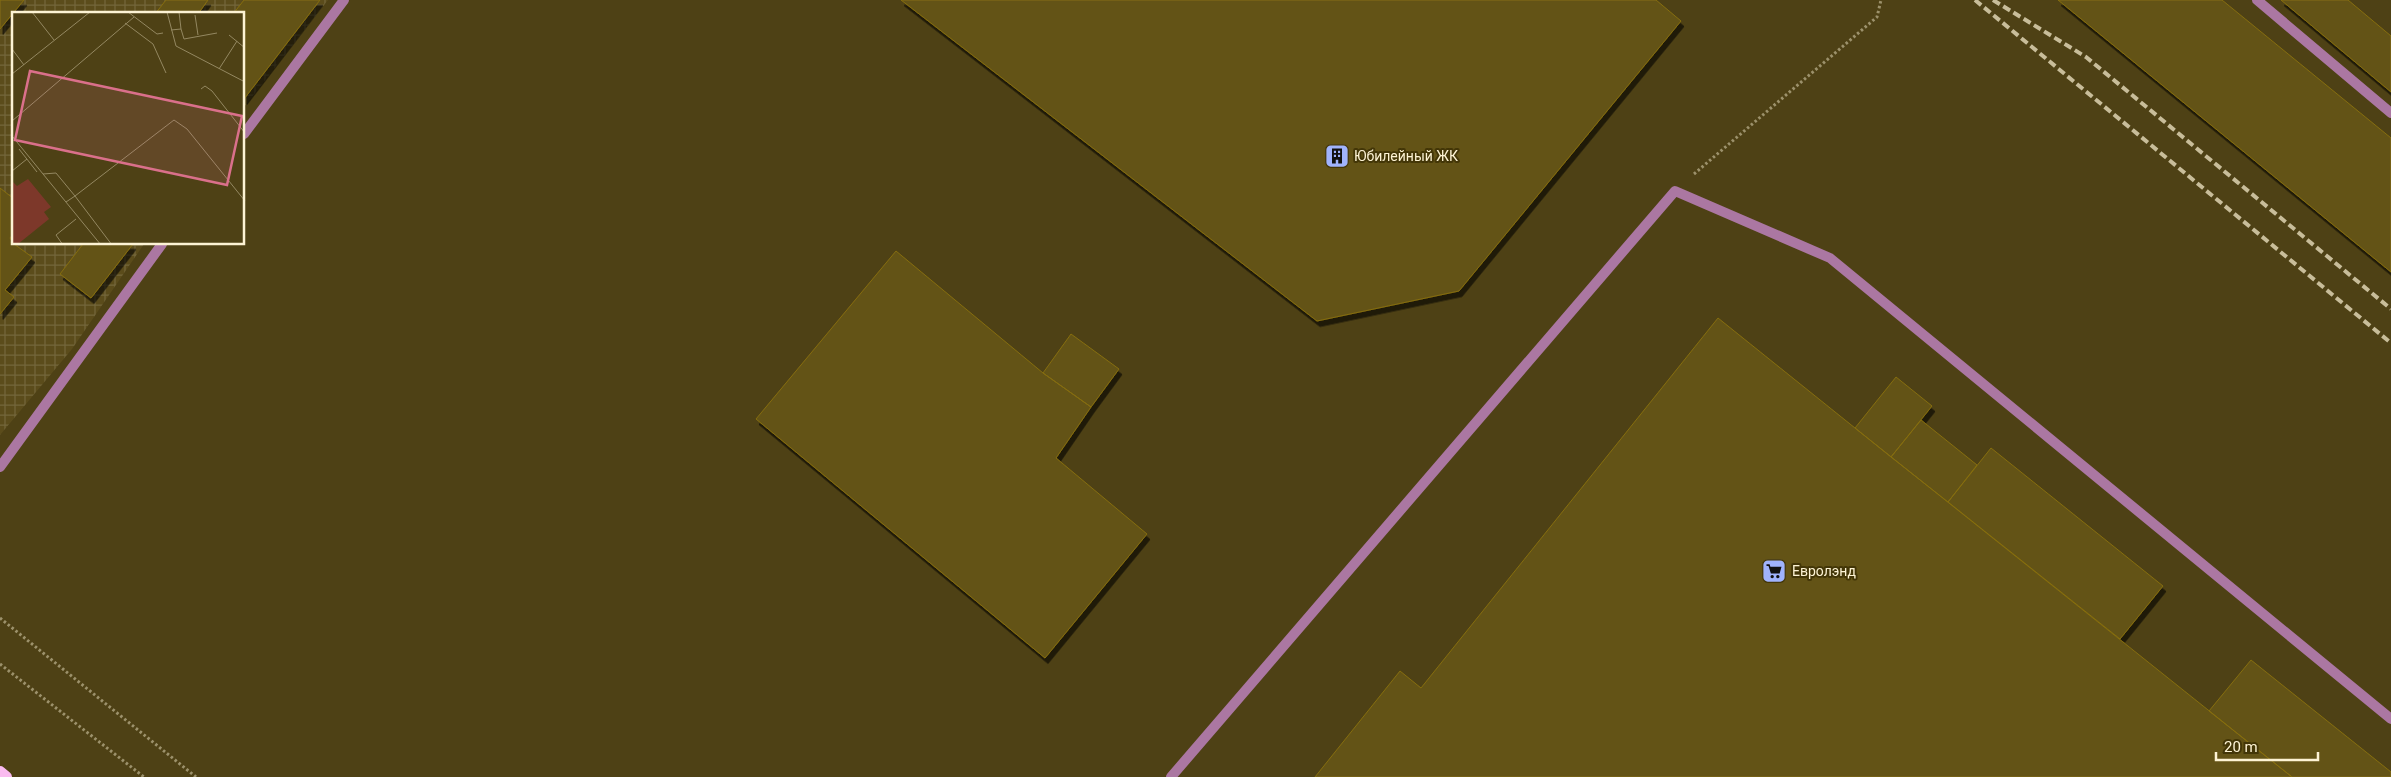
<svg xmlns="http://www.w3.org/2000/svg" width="2391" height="777" viewBox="0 0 2391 777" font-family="Roboto,sans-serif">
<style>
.industrial{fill:url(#industrial-grid)}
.building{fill:#645316;stroke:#866e11;filter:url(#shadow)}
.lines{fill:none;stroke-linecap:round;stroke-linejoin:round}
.path{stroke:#9c916b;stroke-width:3;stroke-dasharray:2.5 2.5;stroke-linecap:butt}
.service{stroke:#ab77a2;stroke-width:10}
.primary{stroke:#fabbf0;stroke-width:12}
.rail{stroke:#c8bd9a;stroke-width:4;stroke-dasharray:8 4;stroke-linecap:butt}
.labels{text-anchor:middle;stroke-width:4;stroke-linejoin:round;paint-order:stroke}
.poi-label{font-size:14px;fill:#fdf3d4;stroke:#433607;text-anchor:start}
.inset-road{fill:none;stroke:#948861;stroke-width:1}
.view{fill:#da708b;fill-opacity:0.15;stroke:#da708b;stroke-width:2.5}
.inset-edge{fill:none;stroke:#fdf3d4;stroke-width:2.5}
</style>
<defs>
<pattern id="industrial-grid" width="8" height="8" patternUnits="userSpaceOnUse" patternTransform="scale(1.25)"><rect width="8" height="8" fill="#5b4c1b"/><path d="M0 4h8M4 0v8" fill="none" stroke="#73663b"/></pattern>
<filter id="shadow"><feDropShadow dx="3" dy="5.5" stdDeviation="0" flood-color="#0009"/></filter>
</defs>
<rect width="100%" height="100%" fill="#4e4115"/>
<path class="industrial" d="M0 0H328L244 107V14H14V244H144L72 349 0 435Z"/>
<path class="building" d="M0 0H24L0 29Z
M166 0H208L198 14H155Z
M244 0H320L244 99V14H233Z
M901 0H1656L1681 21 1459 291 1317 321Z
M2058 0H2222L2391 138V272Z
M2281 0H2348L2391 36V92Z
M0 188 14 199V233L10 238 14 244 32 257 5 290 14 297 0 314Z
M83 244H133L91 298 60 274Z
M896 251 1043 373 1091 407 1056 458 1147 534 1045 658 756 419Z
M1718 318 1855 428 2292 777H1315L1400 671 1421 688Z
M1071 334 1119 369 1091 407 1043 373Z
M1896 377 1932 406 1891 457 1855 428Z
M1921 420 1977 465 1948 502 1891 457Z
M1991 448 2163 586 2120 639 1948 502Z
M2251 660 2391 772V777H2292L2209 711Z"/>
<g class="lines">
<path class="path" d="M1694 174 1877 17 1881 0
M0 618 196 777
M0 664 144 777"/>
<path class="service" d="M2257 0 2391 113
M244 134 344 0
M0 467 162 244
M1171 777 1675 191 1830 258 2391 719"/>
<path class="primary" d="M0 772 6 777"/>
<path class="rail" d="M1975 0 2391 343
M1993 0 2086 57 2391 309"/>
</g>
<defs>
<g id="building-square" transform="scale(1.25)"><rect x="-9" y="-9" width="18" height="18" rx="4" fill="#a0b3fd" stroke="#433607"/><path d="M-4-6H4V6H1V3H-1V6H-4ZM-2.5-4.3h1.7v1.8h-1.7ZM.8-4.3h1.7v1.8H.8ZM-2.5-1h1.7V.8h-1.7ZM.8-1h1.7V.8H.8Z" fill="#111"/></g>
<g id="supermarket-square" transform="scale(1.25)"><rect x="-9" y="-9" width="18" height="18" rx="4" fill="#a0b3fd" stroke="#433607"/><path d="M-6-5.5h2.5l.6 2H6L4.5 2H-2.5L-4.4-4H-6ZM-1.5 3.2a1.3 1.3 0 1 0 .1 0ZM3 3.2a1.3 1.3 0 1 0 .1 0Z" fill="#111"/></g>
</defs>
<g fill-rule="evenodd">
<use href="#building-square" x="1337" y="156"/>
<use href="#supermarket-square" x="1774" y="571"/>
</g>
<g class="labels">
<g class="poi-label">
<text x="1354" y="161">Юбилейный ЖК</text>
<text x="1792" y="576">Евролэнд</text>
</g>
</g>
<g transform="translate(12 12)">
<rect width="232" height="232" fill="#4e4115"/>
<path d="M16 167 39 195 32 200 37 207 6 232H0V169L5 174Z" fill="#7d382a"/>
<path class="inset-road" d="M20 0 42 28M116 0 145 22 151 21M155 0 164 34 233 70M167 0 169 17M183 3 186 23M113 11 141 32 154 61M159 18 169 17 172 27 205 21M217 23 233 36M0 37 12 53M207 57 225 29M0 62 78 0M189 77 193 74 200 79 233 121M0 109 122 5M0 124 89 233M7 137 25 160M0 159 15 147M31 162 44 161 63 184 162 108 175 117 233 189M54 190 63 184 100 233M51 233 44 223 64 207"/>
<path class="view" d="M18 59 230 104 215 173 3 128Z"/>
<rect width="232" height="232" class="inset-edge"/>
</g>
<path d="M2216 752v8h102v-8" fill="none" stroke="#fdf3d4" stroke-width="2.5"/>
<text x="2224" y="752" font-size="15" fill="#fdf3d4" stroke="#433607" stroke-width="4" paint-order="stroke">20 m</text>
</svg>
